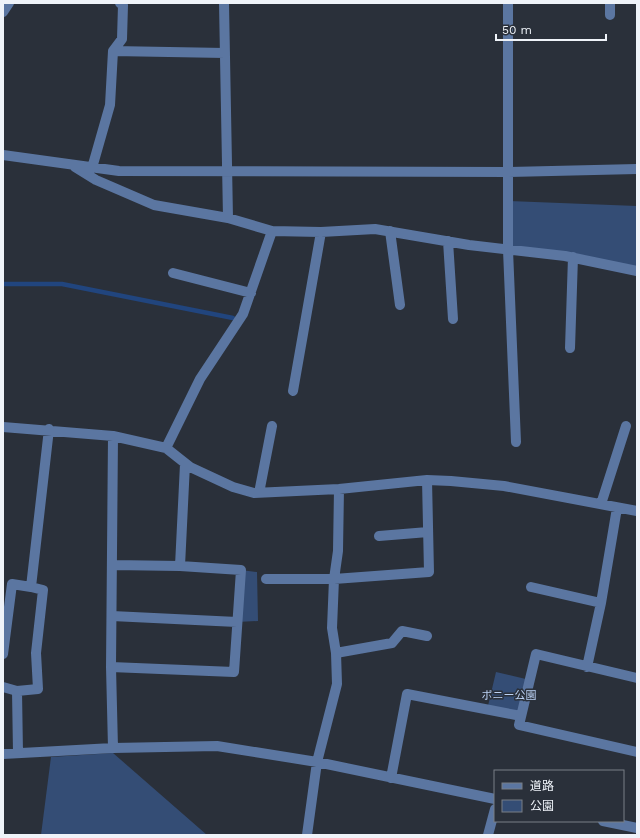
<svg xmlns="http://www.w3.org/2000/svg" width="640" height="838" viewBox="0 0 640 838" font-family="'Work Sans','Noto Sans JP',sans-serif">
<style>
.green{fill:#344d75}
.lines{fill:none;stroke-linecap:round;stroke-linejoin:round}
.stream{stroke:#21457e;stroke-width:4.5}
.minor{stroke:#5b76a1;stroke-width:10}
.labels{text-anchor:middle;stroke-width:3;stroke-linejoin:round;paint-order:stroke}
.park-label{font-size:11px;fill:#bcd2f5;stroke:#2a303a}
</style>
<rect width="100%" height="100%" fill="#2a303a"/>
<path class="green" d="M509 201 637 206V272L508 250Z
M241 570 257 572 258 621 237 622Z
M496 672 530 680 522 717 487 710Z
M113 753 207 835H41L51 757Z"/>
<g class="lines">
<path class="stream" d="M3 284H62L233 318"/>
<path class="minor" d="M224 3 228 218
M508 3V250L516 442
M3 12 9 3
M610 15V3
M113 51 225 53
M3 155 119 171 509 172 637 169
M75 167 96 180 154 205 228 218 272 231 321 232 375 229 469 245 565 256 637 271
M92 168 110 105 113 51 122 39 123 5 120 3
M390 231 400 305
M448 241 453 319
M173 273 251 293
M570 348 573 257
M293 391 321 232
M3 427 113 436 166 448 190 467 233 487 254 493 339 489 427 480 451 481 504 486 637 511
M166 448 200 379 243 314 272 231
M259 493 272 426
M601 504 626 426
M379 536 428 532
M113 565 180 566
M266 579H334L429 572 427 480
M531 587 601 603
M112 616 237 622
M336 653 392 643 402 631 427 636
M3 654 12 584 31 587 49 429
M111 667 113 436
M587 667 601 603 617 508
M637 678 536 654 519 725 637 752
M3 687 17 691 18 753
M17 691 38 689 36 653 43 590 31 587
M113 748 111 667 234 672 241 570 180 566 185 464
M3 754 113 748 217 746 317 762 495 799
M391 778 407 694 521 716
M603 821 637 828
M307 835 317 762 337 684 336 653 332 628 334 579 338 551 339 489
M488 835 495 809"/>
</g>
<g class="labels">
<g class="park-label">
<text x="509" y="699">ポニー公園</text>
</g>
</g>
<rect width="640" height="838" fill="none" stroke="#eff3f9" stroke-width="8"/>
<rect x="494" y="770" width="130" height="52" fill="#2a303a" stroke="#797e86"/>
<rect x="502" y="783" width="20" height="6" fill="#5b76a1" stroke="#797e86"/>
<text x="530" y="790" font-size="12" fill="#eff3f9">道路</text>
<rect x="502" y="800" width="20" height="12" fill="#344d75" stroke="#797e86"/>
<text x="530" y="810" font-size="12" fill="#eff3f9">公園</text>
<path d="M496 34v6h110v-6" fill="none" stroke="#eff3f9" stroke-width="2"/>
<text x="502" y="34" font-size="12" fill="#eff3f9" stroke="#2a303a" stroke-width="3" paint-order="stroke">50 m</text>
</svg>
